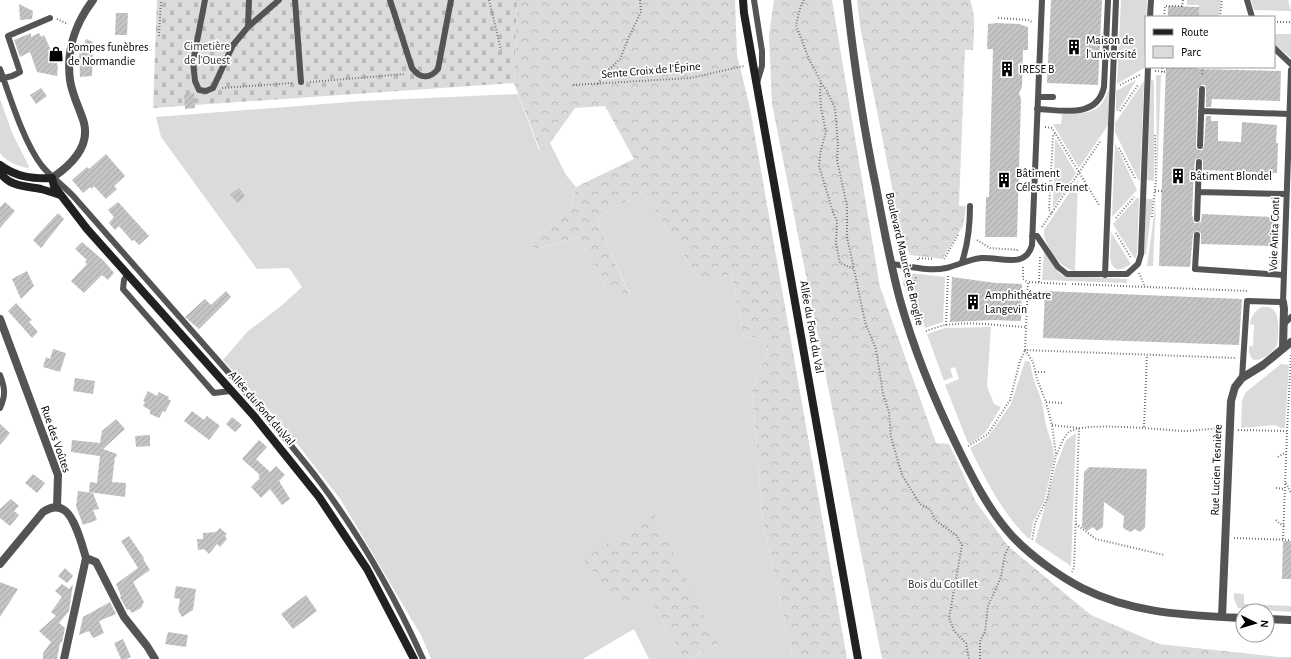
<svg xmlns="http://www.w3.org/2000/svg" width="1291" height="659" viewBox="0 0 1291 659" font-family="'Alegreya Sans',sans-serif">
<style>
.green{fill:#dbdbdb}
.forest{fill:url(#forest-crowns)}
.cemetery{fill:url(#cemetery-stones)}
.building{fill:url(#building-hatch)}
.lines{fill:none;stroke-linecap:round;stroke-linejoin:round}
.path{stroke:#767676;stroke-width:2;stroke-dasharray:1 2;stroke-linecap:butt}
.lane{stroke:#545454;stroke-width:6}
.street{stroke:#545454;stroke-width:8}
.secondary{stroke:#212121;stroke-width:8}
.labels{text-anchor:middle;stroke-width:3.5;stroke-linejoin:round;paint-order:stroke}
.poi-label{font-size:12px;fill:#000;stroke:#fff;text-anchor:start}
.park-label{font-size:12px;fill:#323232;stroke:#fff}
.street-label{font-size:12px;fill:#000;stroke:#fff}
</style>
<defs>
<pattern id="forest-crowns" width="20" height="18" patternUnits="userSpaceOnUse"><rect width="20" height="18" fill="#dbdbdb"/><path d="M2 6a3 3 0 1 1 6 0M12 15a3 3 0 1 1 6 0" fill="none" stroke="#bababa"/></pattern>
<pattern id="cemetery-stones" width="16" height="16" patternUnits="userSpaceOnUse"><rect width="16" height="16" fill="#dbdbdb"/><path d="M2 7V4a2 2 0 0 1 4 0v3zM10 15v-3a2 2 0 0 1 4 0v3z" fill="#bababa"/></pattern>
<pattern id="building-hatch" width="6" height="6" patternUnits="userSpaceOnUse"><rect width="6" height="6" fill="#c4c4c4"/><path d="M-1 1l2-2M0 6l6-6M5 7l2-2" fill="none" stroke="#a7a7a7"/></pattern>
</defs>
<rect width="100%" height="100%" fill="#fff"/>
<path class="green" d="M1121 0H1147L1144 68 1117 84Z
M1187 0H1221L1219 17H1199V5H1187Z
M1251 0H1288L1291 11 1254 10Z
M1274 34H1291V58L1274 44Z
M1156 75H1161L1157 179Z
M1136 80 1118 111H1116V91Z
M1151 80H1153L1154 84V181L1147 180Z
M1144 81 1140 180 1139 181 1115 132V123Z
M1108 91H1109L1108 125 1079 168 1053 124H1061L1062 114C1082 114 1101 115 1108 91Z
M518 94 539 150 550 143 566 175 576 187 570 210 530 241 535 250 578 237 607 289 630 295 596 218 643 192 703 285 732 273 743 338 764 336 768 351 752 388 763 522 793 659H690L718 644 646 591 683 659H649L634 629 583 659H431L422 637 341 500 281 423 223 360 247 332 281 306 302 287 289 268 257 269 161 137 156 117 363 101Z
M0 99 13 135 29 166 28 168C17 166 7 162 0 153Z
M1055 139H1056L1076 173 1053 208Z
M1115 143 1137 190 1112 217Z
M1078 180 1075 271C1062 269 1049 251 1045 239 1044 237 1044 233 1044 230Z
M1137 198H1139L1137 253 1135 259 1113 224Z
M1146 199H1153L1146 254H1144Z
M1156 200 1153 266H1147Z
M1111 232 1131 264C1120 271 1113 273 1110 258Z
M1044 251 1059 273 1064 276 1127 279V283L1042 280Z
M909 273 945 277 943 322 925 328 912 286 904 287 903 282Z
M1261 307C1278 305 1278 318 1278 331 1278 336 1278 342 1276 347 1271 353 1260 363 1252 359L1249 352V346H1253L1254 325 1250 324C1251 316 1254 312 1261 307Z
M991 327 987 386 994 404 1001 407 985 433 971 443H968L945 385 959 379 955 367 950 369 953 377 944 381 927 334 945 328Z
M1025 361 1030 362 1033 377 1042 402 1046 426 1053 447 1054 460 1044 502 1033 522 1031 536 1029 539C1003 515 986 480 970 448L988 437 1011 404Z
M1281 364 1289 365 1285 428H1281L1275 425 1241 428 1242 400 1246 392Z
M1076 433 1071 566 1035 542 1056 466 1066 440Z
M1234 593 1244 594V604L1291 606V612L1238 608 1234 599Z"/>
<path class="forest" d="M517 0H735L737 55 750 108 847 659H793L763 522 752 388 768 351 764 336 743 338 732 273 703 285 643 192 596 218 630 296 607 289 578 237 534 250 530 241 570 210 576 187 634 159 605 106 575 108 550 143 540 150 514 83Z
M774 0H832L880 287 936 443 949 444 976 502 1008 546 1091 615 1159 644 1279 657H1291V659H882L772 104 769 36Z
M857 0H970C976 16 974 33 973 50H965L959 206H966L963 226 942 259 910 255 902 237 860 26Z
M654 515 718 644 690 659H683L646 591 625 610 583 559Z"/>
<path class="cemetery" d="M157 0H517L514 83 153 108Z"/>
<path class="building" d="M1051 0H1102L1098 85 1047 83Z
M19 4 33 11 32 19 20 20Z
M1168 6 1199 7V17H1168Z
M116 13H128L127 35H115Z
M997 23 1019 24 1028 27V50H1023L1022 87 1019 93 1021 99 1017 237H985L986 197H989L993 49H987L988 24Z
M31 33V37L39 33 41 37 44 35 58 66 57 76 37 72 30 52 20 57 14 40Z
M86 39 93 42 92 76 80 77 79 53 81 54Z
M1166 67H1197V69L1281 71 1280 101 1212 99 1211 107H1206V89L1205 85H1202L1198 88 1197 111 1196 146V148L1199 150H1202L1204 146 1206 116H1211V121H1218V141L1241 142 1242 122 1277 125 1276 143H1278L1277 173 1203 170V160L1199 158 1195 160 1194 170 1192 214 1194 223H1197L1201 222 1202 214 1275 217 1274 246 1201 244V233L1197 231 1193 234 1190 267 1159 266Z
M41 88 47 96 36 104 30 95Z
M194 93 195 108 185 109 184 94Z
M106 154 125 176 114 186 117 189 106 199 94 186 92 189 90 187 83 193 72 180 87 167 89 169Z
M239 188 245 196 238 203 230 195Z
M5 202 15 211 0 228V207Z
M118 202 149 236 139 245 134 240 132 241 119 226 115 230 109 223 114 217 108 210Z
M58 213 64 219 41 248 33 240Z
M82 242 104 261 114 273 108 280 102 275 84 293 71 281 87 264 85 262 87 260 75 249Z
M27 271 34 286 21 299 12 279Z
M952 277 996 283 1022 284 1021 321 994 320 950 322Z
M226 291 231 297 199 329 185 317 205 299 211 305Z
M1045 291 1242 299 1239 345 1043 338Z
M16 303 32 320 29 322 38 332 32 338 8 311Z
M53 349 66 353 60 372 43 367 46 357 50 359Z
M75 378 95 381 93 394 73 391Z
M148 391 157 396 159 392 169 397 168 399 171 401 165 412 163 411 159 418 150 414V410L143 406 145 402 143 401Z
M192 411 204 420 207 416 220 426 209 440 184 421Z
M232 417 242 425 235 432 226 424Z
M116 419 125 429 103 449 117 454 116 457H115L112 482 126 483 125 497 89 492 90 482 97 483 100 456 71 452 72 440 100 443 102 431Z
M0 424 10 433 0 445Z
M150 435V446L136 447 135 436Z
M259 440 267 447 256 459 270 472 276 466 285 475 279 481 290 499 282 505 270 489 261 498 251 487 260 478 258 476 260 475 242 459Z
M1089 467 1147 469 1145 528 1140 532 1135 529 1130 532 1123 528 1124 516 1104 502 1103 527 1097 531 1093 527 1087 531 1082 527 1084 472Z
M33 474 45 483 37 493 25 483Z
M78 491 93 493 99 509 93 510 97 520 83 525 76 506Z
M11 499 19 506 14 511 19 515 10 526 0 518V509Z
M220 528 227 534 225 536 227 539 220 547 217 544 209 554 204 549 198 550 197 539H203V533L216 532Z
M129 536 144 558 143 559 150 570 133 582 144 602 141 608 132 613 129 609 127 610 120 597 121 596 116 584 138 568 121 541Z
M1283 541H1291V579H1282Z
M65 568 73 576 67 583 58 576Z
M0 582 18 589 0 617Z
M62 584 69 589 73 584 69 611 59 623 65 628 62 642 60 643 57 659H43V653L51 642 39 631 56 616 51 612 62 597 55 591Z
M176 586 196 589 193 610 182 617 178 610 180 599 174 598Z
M306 595 317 611 293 629 281 614Z
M110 602 116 614 99 621 104 633 93 638 89 631 79 635 83 617Z
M168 632 188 635 186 647 165 644Z
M123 639 131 657 126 659H121L114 643Z"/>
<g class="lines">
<path class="path" d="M489 0 501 50
M804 0 801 5 796 25 809 59 821 82 820 94 821 108 826 132 821 149 819 166 833 212 837 221 836 244 840 263 854 269 865 322 876 349 883 394 889 412 891 437 902 475 920 504 930 509 935 520 956 535 962 545 949 618 954 631 966 643 969 659
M1182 7 1183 0
M1164 17 1165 6H1183
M1220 17 1222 0
M998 18 1028 20 1032 22
M57 19 68 24
M1274 22H1291
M159 36 161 0
M1155 71 1166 72
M1162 72V67
M1202 74 1203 67
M310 82 405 74
M821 83 826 89 835 108 838 144 837 160 847 206V237L854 269
M598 84 607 71 620 59 628 39 641 12 640 0
M573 85 690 78 744 66
M1120 85 1140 75
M222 88 293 83
M1120 111 1138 85
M1045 127 1052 128 1099 205
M1119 148 1135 178
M1155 191H1162
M1052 213 1049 210 1053 135 1055 133
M1152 217 1156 180 1155 134
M1116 218 1134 197
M1042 227 1101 140
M1116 233 1131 258
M977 240 990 248 1018 250
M944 259 958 235
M918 260V258L934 259
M1023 267V279L1028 282
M1139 273 1145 287
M1039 282 1040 256
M1066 284 1028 282 1025 350 1235 358
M1072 284 1248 291
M913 290 916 277
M946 325 948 275
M926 331C932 329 940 326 946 325 973 321 1000 326 1027 327
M1025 350 1033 362 1037 379 1046 402 1052 425 1056 455 1047 499 1035 523 1032 541
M1035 372H1047
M1046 402 1062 403
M1052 425 1079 428 1074 568 1072 572
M1144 427 1147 355
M1238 430 1287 431 1283 540
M1287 431 1291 355
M968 446 988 434 1010 400 1020 361 1025 350
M1057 454C1060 447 1063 437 1069 432 1084 421 1163 430 1184 431 1197 431 1208 428 1221 429
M1278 457 1286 452
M1286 483 1291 493
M1276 488 1285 489
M1276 520 1279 523 1284 526
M1076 524 1096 539 1164 555
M1234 538 1291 540
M980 659V641L985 632 988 606 1001 577 1005 555 1009 546"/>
<path class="lane" d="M205 0 193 62 195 81 199 90 206 91 213 88 233 45 248 27 279 0
M295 0 301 82
M390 0 412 68C420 79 430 79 438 69L451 0
M754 0 762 51V66L757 83
M1247 0 1252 17
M1150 17 1151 0
M248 27 249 0
M1274 48 1291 64
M0 69C10 97 24 143 42 166 52 178 65 187 75 198 124 253 172 309 221 364 255 403 289 441 320 482 361 537 395 597 423 659
M0 79 12 76 20 72 8 36 50 18
M1038 97H1053
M1037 109C1062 110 1097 119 1104 87L1108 0
M1201 111 1289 114
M1200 146 1202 89
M1198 192 1286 194
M1197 219 1199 162
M1197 235 1195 269 1283 275
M1032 236H1037L1058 267 1067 274H1127L1138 264 1141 254 1148 67
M962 262C968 244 970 226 970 206
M891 264C909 266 929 272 946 268 959 265 969 259 982 258 1000 257 1026 269 1032 245L1042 0
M127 275 124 280 123 289 214 393 231 391
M1105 275 1116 0
M1283 325 1291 317
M0 375C5 388 6 395 0 408
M1242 378 1247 301 1283 302 1291 70"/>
<path class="street" d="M847 0C854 63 863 125 876 187 883 225 890 263 900 300 914 350 934 399 957 446 972 477 989 511 1013 537 1031 556 1059 576 1082 588 1134 614 1186 615 1243 618
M52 178C70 166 90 147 84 123 80 109 72 95 70 80 66 49 75 24 93 0
M1283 302 1284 309 1283 348
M0 319 58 475 57 507
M0 564 43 512C49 508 57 505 64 510 75 517 82 545 86 558L96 562 124 617 147 646 155 659
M1222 617 1231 401 1235 387 1242 378 1263 365 1291 342
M1267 619 1291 620
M64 659 86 558"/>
<path class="secondary" d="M743 0 744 13 858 659
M0 165C16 177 32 179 52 178L54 186 87 229 254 416 319 497 367 569 414 659
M0 172C9 187 27 186 41 189 48 191 54 193 60 195"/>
</g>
<defs>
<g id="building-bare" transform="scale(1.2)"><path d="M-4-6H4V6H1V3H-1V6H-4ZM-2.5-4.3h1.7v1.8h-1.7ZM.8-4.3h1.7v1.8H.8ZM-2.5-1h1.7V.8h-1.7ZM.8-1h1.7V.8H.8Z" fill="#000" stroke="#fff" stroke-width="2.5" paint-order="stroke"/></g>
<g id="shop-bare" transform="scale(1.2)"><path d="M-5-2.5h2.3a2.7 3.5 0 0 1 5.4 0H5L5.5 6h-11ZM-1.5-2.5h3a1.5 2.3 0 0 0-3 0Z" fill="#000" stroke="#fff" stroke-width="2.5" paint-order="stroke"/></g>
</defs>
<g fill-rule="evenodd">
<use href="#building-bare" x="1074" y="47"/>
<use href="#shop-bare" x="56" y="54"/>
<use href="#building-bare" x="1007" y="69"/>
<use href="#building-bare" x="1178" y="176"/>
<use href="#building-bare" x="1004" y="180"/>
<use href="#building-bare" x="973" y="302"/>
</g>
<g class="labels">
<g class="poi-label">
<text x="1086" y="44">Maison de<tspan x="1086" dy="14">l'université</tspan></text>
<text x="68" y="51">Pompes funèbres<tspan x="68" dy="14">de Normandie</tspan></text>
<text x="1019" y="73">IRESE B</text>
<text x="1016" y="177">Bâtiment<tspan x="1016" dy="14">Célestin Freinet</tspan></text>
<text x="1190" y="180">Bâtiment Blondel</text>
<text x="985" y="299">Amphithéatre<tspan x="985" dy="14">Langevin</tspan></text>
</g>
<g class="park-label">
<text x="207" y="50">Cimetière<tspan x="207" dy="14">de l'Ouest</tspan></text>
<text x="943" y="588">Bois du Cotillet</text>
</g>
<g class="street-label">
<text transform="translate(651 70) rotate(-5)" y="4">Sente Croix de l'Épine</text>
<text transform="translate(1274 234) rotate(-88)" y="4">Voie Anita Conti</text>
<text transform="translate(905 259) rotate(77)" y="4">Boulevard Maurice de Broglie</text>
<text transform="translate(812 327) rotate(80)" y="4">Allée du Fond du Val</text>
<text transform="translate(262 408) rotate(49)" y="4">Allée du Fond du Val</text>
<text transform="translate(56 439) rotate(71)" y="4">Rue des Voûtes</text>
<text transform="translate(1216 470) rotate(-88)" y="4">Rue Lucien Tesnière</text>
</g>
</g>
<rect x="1145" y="16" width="130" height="52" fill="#ffffff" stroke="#999999"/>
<rect x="1153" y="29" width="20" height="6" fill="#212121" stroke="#999999"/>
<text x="1181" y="36" font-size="12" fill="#000000">Route</text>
<rect x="1153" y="46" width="20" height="12" fill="#dbdbdb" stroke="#999999"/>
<text x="1181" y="56" font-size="12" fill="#000000">Parc</text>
<g transform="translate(1255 623) rotate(95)"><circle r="19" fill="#ffffff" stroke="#999999"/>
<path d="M0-3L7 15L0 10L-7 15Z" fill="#000000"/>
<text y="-6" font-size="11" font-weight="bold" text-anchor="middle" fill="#000000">N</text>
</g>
</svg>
